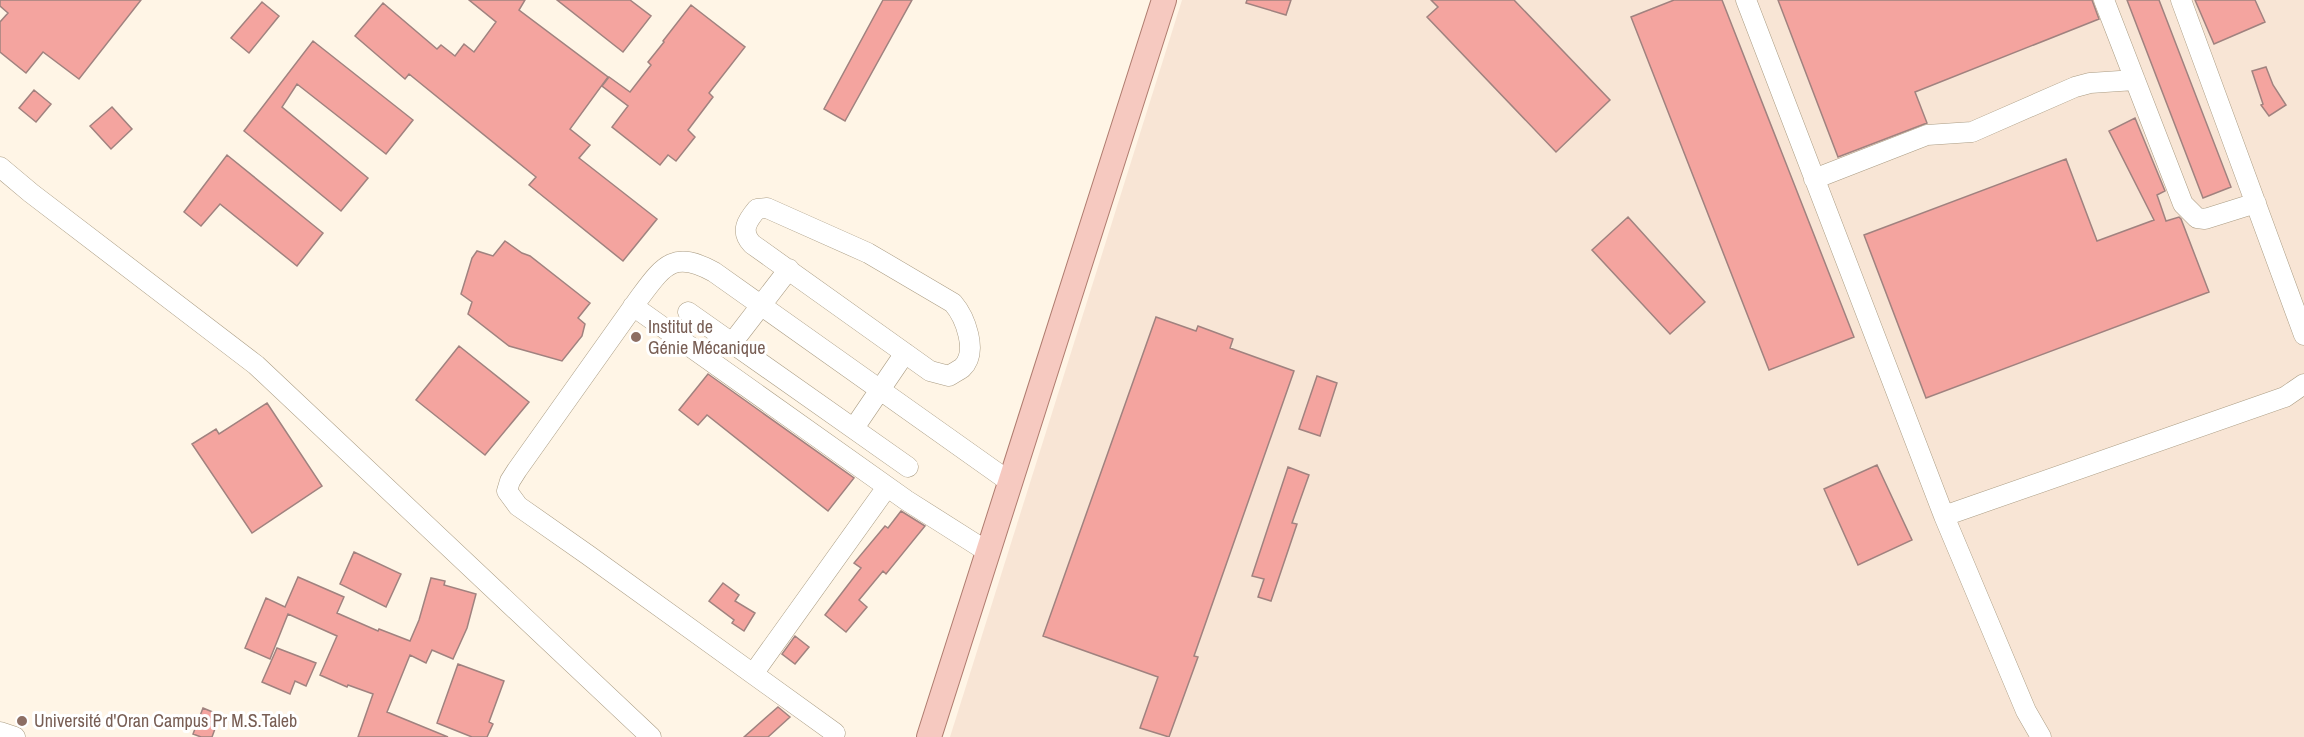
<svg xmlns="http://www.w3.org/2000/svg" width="2304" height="737" viewBox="0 0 2304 737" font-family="'Archivo Narrow',sans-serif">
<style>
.industrial{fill:#f8e5d5}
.building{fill:#f4a49f;stroke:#a0827f;stroke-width:1.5}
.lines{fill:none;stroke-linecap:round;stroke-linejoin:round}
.minor-casing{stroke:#aa9c83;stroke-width:21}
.major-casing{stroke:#af7c6f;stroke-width:26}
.minor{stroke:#fff;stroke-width:20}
.major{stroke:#f6c9c0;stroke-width:24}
.education-dot{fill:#8d6e63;stroke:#fff;stroke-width:2}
.labels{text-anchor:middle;stroke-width:6;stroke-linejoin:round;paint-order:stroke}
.education-label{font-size:18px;fill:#785e54;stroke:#fff;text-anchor:start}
</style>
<rect width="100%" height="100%" fill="#fff5e6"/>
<path class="industrial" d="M1182 0H2304V737H950Z"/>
<path class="building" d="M0 0H141L79 79 43 52 26 73 0 52V22L8 13 0 6Z
M469 0H525L519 10 608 77 570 129 590 145 579 158 657 219 623 261 529 185 536 177 409 74 405 79 355 36 383 3 437 49 441 45 455 56 464 44 474 52 496 22Z
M557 0H630L651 16 623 52Z
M883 0H912L845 121 824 109Z
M1247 0H1291L1286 15 1246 3Z
M1431 0H1514L1610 100 1556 152 1427 17 1438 7Z
M1674 0H1722L1854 337 1769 370 1631 17Z
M1778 0H2092L2099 19 1915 92 1927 123 1838 157Z
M2127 0H2159L2231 187 2203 198Z
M2195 0H2255L2265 22 2214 44Z
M262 2 279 16 249 53 231 38Z
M691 5 745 47 709 93 713 97 688 130 695 137 676 161 668 155 660 165 612 127 628 106 602 86 609 77 630 92 651 65 648 62 664 42 663 41Z
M313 41 413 120 386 154 297 84 282 107 368 178 341 211 244 131Z
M2266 67 2273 85 2286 105 2269 116 2261 105 2263 104 2252 71Z
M34 90 51 104 36 122 19 108Z
M112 107 132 129 111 149 90 126Z
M2135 118 2165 191 2157 195 2166 221 2179 217 2181 219 2209 292 1926 398 1864 235 2066 159 2097 241 2154 220 2109 131Z
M227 155 323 233 297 266 220 204 201 226 184 212Z
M1628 217 1705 302 1670 334 1592 250Z
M505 241 522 253 530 256 590 303 578 318 585 324 582 336 562 361 509 346 468 314 472 302 461 294 472 258 477 251 493 256Z
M1156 317 1196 331 1198 326 1233 339 1230 348 1294 371 1194 656 1198 657 1169 737 1140 728 1158 677 1043 636Z
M459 346 529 402 485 455 416 400Z
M708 374 854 478 828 511 707 415 698 425 679 410Z
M1317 376 1337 383 1320 436 1299 429Z
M267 403 322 486 252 533 192 444 216 429 219 434Z
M1877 465 1912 540 1858 565 1824 489Z
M1288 467 1309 475 1292 523 1297 524 1271 601 1258 597 1264 579 1252 576Z
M901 511 925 526 886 574 883 571 859 600 867 607 846 632 825 615 861 568 854 563 885 526 888 528Z
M354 552 401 574 386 607 340 584Z
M298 577 344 597 337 613 378 631 379 629 410 641 419 620 431 578 445 581 444 585 476 594 467 628 453 659 432 650 426 663 410 655 387 712 448 737H358L373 694 348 685 347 687 320 675 337 636 288 614 270 659 245 648 266 598 285 607Z
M723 583 739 595 735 601 755 613 744 631 732 623 734 620 709 601Z
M795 636 809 647 795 664 782 654Z
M277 648 316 663 306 686 295 681 290 694 262 682Z
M458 664 504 681 489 722 493 724 487 737H472L437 723Z
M778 707 790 717 768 737H744Z
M203 708 215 713 211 724 216 726 212 737H201L193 734Z"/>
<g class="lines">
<g class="minor-casing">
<path id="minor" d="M1746 0 1944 516 2026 711 2041 737
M2104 0 2183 204 2197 218 2205 219 2256 203
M2181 0 2304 335
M0 167 31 193 256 365 651 737
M1814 179 1927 135 1972 132 2075 87 2090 83 2135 80
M767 208 868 253 953 303C965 317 979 352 962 368 958 371 953 373 949 376L930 371 752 244C740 231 747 221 757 209Z
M633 306 906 500 988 552
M688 312 908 467
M732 343 789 269
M854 428 905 353
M1944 516 2285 397 2304 384
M753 674 887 487
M0 732 15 737
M835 733 588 555 518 506 507 491 510 481 517 470 640 297C664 265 674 250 714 272L1010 482"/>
</g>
<g class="major-casing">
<path id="major" d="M929 737 1164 0"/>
</g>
<use href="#minor" class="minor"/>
<use href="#major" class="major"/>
</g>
<g class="education-dot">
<circle cx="636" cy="337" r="6"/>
<circle cx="22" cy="721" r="6"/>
</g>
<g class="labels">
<g class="education-label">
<text x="648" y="333">Institut de<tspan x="648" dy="21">Génie Mécanique</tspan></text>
<text x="34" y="727">Université d'Oran Campus Pr M.S.Taleb</text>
</g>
</g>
</svg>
